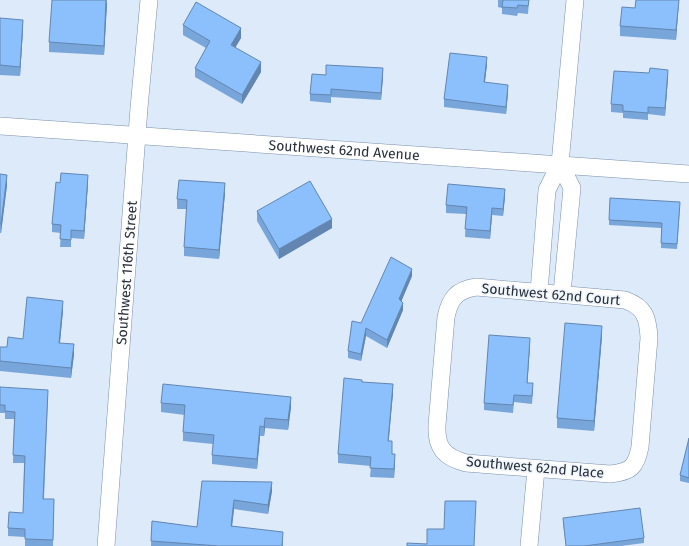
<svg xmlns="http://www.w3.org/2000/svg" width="689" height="546" viewBox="0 0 689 546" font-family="'Fira Sans',sans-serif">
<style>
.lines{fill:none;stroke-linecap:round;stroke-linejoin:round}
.minor-casing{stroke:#7b90aa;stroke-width:18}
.minor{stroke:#fff;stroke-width:17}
.wall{fill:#78a5da}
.shaded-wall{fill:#6286b1}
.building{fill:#8cc0fd;stroke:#6286b1}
.labels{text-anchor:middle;stroke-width:3.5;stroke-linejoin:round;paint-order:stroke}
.street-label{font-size:14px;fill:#272f3a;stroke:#f1f6fc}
</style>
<rect width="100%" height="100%" fill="#dceafa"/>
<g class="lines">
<g class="minor-casing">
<g id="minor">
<path id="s1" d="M0 126 689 174"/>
<path d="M560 164 572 188 562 293"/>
<path d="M476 287 625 300C645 307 648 318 649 338L640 447C636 467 631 472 610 474L466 463C444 457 436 448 437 425L446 317C450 298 457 290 476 287Z"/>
<path d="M539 292 547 190 560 164 575 0"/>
<path id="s2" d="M106 546 139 108 149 0"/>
<path d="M529 546 536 469"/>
</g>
</g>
<use href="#minor" class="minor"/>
</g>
<path class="wall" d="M107 0 104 55 49 52V42Z
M498 0H529L528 14 518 13 517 16 502 14V8L498 7Z
M636 0H679L676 40 620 36V26L635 8Z
M0 18 23 29 20 76 0 75Z
M183 25 241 38 235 47 261 72 242 104 195 77V68L206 48 183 35Z
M487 64 485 82 508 92 506 114 444 107V99Z
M326 75 383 76 381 100 331 97V103L310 101V94Z
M668 77 665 116 648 114V120L623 118V113L611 112V104Z
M0 174 7 185 1 233H0Z
M60 183H88L84 239 71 238V247H60L61 233 52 232V224Z
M225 193 219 259 184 256V247L187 209H177V199Z
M505 196 503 216 492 215 490 239 465 237 466 214 446 213V205Z
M680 207 677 249 661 248V228L609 225V220Z
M257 211 332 228 279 259 257 221Z
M412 276 401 301 403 310 387 348 366 336 361 361 348 358V351L361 323Z
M63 310 60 343 74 354 71 378 0 371V347H7L23 339Z
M602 336 594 431 557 428V418Z
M530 345 527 383 533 391 532 404 514 402 513 413 484 410V403Z
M362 382 393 393 388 441 395 463 394 478 370 477 371 466 338 463V454Z
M0 387 48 397 44 499H54L53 546H25V537L8 536V528L23 513 24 463H13L14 419H5V413H0Z
M161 403 291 407 288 430 265 428 264 436H260L257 469 212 464V455L213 444 183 441V432L185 415 161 412Z
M689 438V483L680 481V475Z
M202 481 272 491 268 514 234 509 232 526 283 542V546H151L152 521 197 527Z
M563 518 644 538V543L621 546H566L563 523Z"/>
<path class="shaded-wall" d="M106 0 107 5 104 55V46Z
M679 0 676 40V30Z
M23 20V29L20 76V67Z
M241 28V38L231 55V45Z
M487 57V64L484 89V82Z
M261 62V72L242 104V95Z
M383 68V76L381 100V93Z
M668 70V77L665 116V108Z
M508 85V92L506 114V107Z
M7 175V185L1 233V224Z
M88 175V183L84 239V231Z
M225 183V193L219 259V250Z
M505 189V196L503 216V209Z
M492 208V215L490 239V231Z
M332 219V228L279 259V249Z
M412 269V276L399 307V299Z
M63 301V310L59 352V343Z
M403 303V310L387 348V340Z
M602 326V336L594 431V421Z
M366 328V336L361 361V354Z
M530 338V345L527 390V383Z
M74 344V354L71 378V368Z
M393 384V393L388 450V441Z
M291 397V407L288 430V420Z
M265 418V428L264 436V427Z
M260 426V436L257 469V459Z
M395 454V463L394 478V469Z
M272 482V491L268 514V505Z
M234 500V509L231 535V526Z"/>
<path class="building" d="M52 0H106L104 46 49 42Z
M503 0H529L528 6 518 5 517 8 502 7Z
M636 0H679L676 30 620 26 622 7 635 8Z
M196 2 241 28 231 45 261 62 242 95 195 68 210 41 183 25Z
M0 18 23 20 20 67 0 65Z
M450 53 487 57 484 82 508 85 506 107 444 99Z
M326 65 383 68 381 93 331 89V95L310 94 312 74 326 75Z
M650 68 668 70 665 108 648 107V113L623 111V105L611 104 614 71 649 73Z
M61 173 88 175 84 231 71 230V240L60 239 61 225 52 224 56 182 60 183Z
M0 174 7 175 1 224H0Z
M179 180 225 183 219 250 184 247 187 200 177 199Z
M310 181 332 219 279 249 257 211Z
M448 184 505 189 503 209 492 208 490 231 465 229 467 207 446 205Z
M610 198 680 202 677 244 661 243 662 223 609 220Z
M391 257 412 269 399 299 403 303 387 340 366 328 361 354 348 351 352 321 361 323Z
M27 297 63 301 59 343 74 344 71 368 0 361V347H7L8 337 23 339Z
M565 323 602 326 594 421 557 418Z
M489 335 530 338 527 383H533L532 396 514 395 513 405 484 403Z
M344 378 362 380V382L393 384 388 441H392V454H395L394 469 370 468 371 457 338 454Z
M163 384 291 397 288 420 265 418 264 427 260 426 257 459 212 455 214 435 183 432 185 405 161 403Z
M0 387 48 390 43 499H54L53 540 25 539V529L8 528 9 512 23 513 25 456 13 455 15 412 5 411V405H0Z
M689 438V478L680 475Z
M202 481 272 482 268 505 234 500 231 526 283 532 282 546H219L151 541 152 521 197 527Z
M445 501H476L474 546H407V543L427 544V529H444Z
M640 508 644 538 584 546H566L563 518Z"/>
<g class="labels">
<g class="street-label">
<text dy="5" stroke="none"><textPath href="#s1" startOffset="345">Southwest 62nd Avenue</textPath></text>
<text dy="5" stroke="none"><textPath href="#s2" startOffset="274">Southwest 116th Street</textPath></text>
<text transform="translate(551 294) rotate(5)" y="5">Southwest 62nd Court</text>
<text transform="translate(535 467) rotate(5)" y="5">Southwest 62nd Place</text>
</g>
</g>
</svg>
